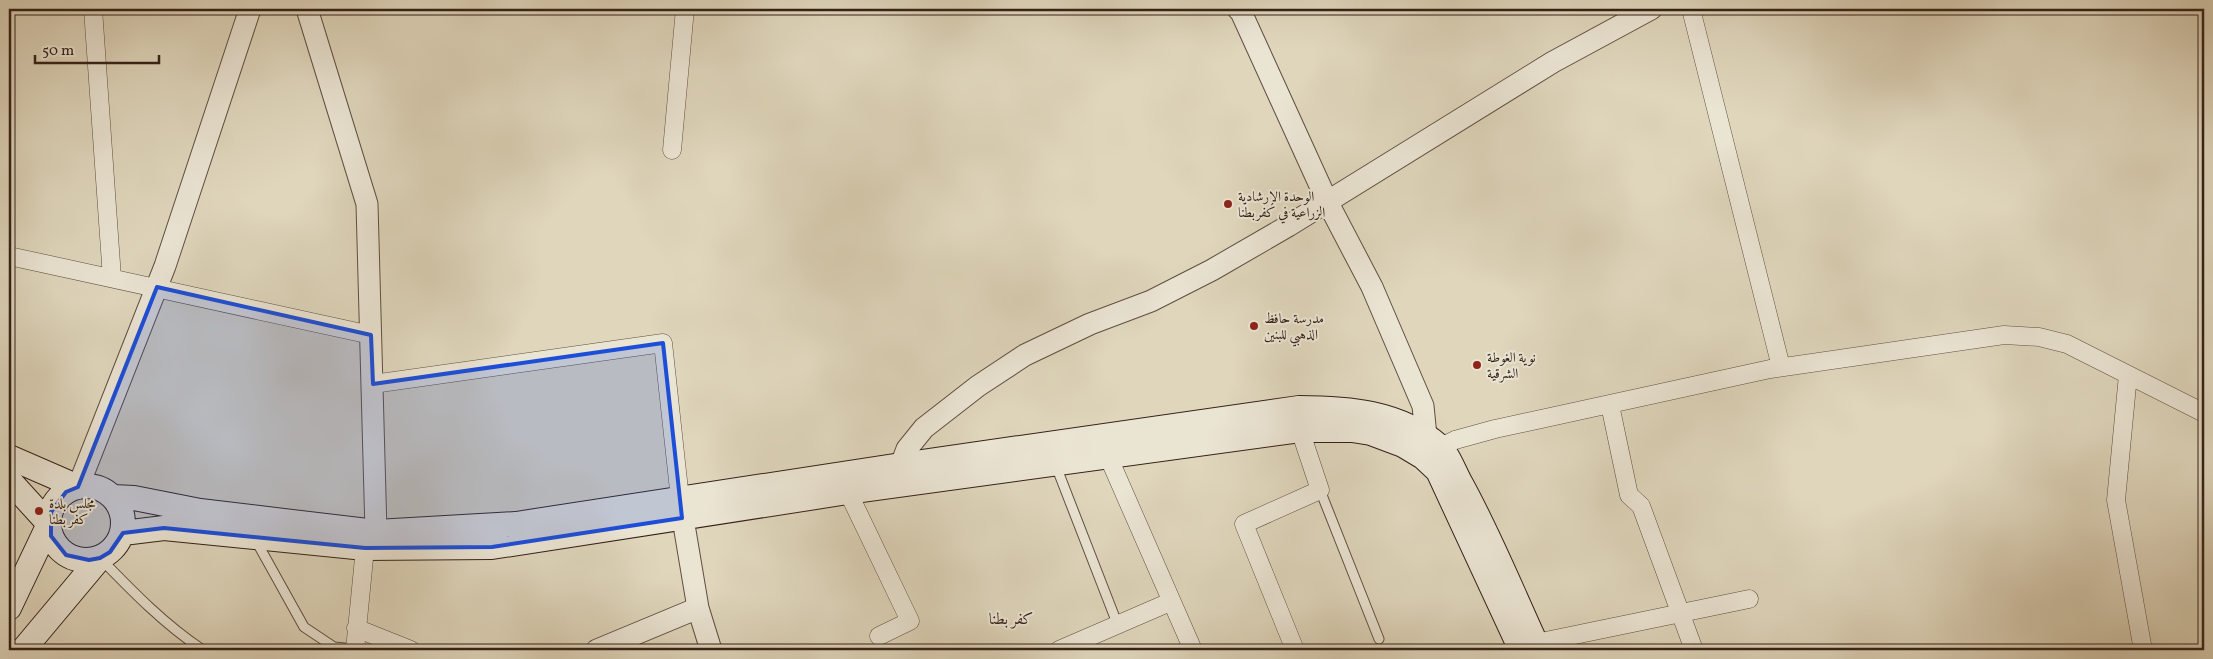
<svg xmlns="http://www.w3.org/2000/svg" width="2213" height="659" viewBox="0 0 2213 659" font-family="Vollkorn,Amiri,serif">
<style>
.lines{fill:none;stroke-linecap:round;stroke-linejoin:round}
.service-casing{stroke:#604e41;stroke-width:11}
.minor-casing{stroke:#604e41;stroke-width:19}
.tertiary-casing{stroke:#604e41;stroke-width:23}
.secondary-casing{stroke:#352118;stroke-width:26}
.service{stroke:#eae4d3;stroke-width:9}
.minor{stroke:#eae4d3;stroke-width:18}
.tertiary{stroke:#eae4d3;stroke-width:21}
.secondary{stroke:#eae4d3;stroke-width:24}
.marked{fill:#1d4ed8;fill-opacity:0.2;stroke:#1d4ed8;stroke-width:4;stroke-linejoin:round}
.poi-dot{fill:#8f2418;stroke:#eae4d3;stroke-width:2}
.labels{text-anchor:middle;stroke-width:4;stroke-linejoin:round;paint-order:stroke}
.poi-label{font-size:14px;fill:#352118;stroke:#eae4d3;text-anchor:start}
.quarter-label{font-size:16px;fill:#352118;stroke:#eae4d3}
</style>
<rect width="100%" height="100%" fill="#dfd6bc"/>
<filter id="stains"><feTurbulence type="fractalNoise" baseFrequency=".004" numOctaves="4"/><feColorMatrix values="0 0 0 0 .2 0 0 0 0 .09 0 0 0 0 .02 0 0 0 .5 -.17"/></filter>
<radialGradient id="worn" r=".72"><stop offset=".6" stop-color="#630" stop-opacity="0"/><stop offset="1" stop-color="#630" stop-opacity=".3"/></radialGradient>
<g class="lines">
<g class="service-casing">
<path id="service" d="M1056 466 1117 623
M1320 490 1379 639
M255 539 304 627 334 647 355 649
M100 558C132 591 165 625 203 650"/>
</g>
<g class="minor-casing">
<path id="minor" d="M93 9 112 278
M1691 9 1781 367
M672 150 685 9
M9 256 371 335
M2128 375 2116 500 2143 650
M373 384 663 343 680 499
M1610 405 1629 495 1641 506 1694 650
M1441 447 1455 440 1495 429 1770 369 2004 335 2039 337 2067 344 2204 413
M1108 456 1193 650
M848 492 910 621 879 636
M356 628 411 650
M1536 643 1749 599
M355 650 365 548
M1059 650 1170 602
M1295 650 1244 524 1320 490 1300 430"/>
</g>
<g class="tertiary-casing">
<path id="tertiary" d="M307 9 367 204 376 532 367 545
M1238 9 1241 12 1327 201 1372 287 1423 406 1426 436
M901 465 907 449 924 428 978 386 1025 355 1090 324 1151 301 1212 270 1288 226 1553 62 1651 9
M78 487 165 266 250 9
M680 501 698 608 711 650
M597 650 698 608"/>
</g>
<g class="secondary-casing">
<path id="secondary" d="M9 457 78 487
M9 480 49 524 9 608
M49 523a37 37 0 1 1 74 0a37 37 0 1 1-74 0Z
M113 497 134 498 200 511 376 532 516 524 901 465 1299 408C1348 408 1400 412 1439 446 1448 454 1454 471 1460 482 1490 536 1513 594 1539 650
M123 533 164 528 365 548 492 547 848 492 1300 430H1352L1371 433 1403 445 1423 457 1438 471 1521 650
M23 650 100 558"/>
</g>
<use href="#service" class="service"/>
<use href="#minor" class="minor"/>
<use href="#tertiary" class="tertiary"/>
<use href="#secondary" class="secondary"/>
</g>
<path class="marked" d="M157 287 371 335 373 384 663 343 682 518 492 547 365 548 164 528 123 533 110 552 100 558 89 560 66 555 51 536V512L66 492 78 487Z"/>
<g class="poi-dot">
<circle cx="1228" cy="204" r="5"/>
<circle cx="1254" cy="326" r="5"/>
<circle cx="1477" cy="365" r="5"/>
<circle cx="39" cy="511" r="5"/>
</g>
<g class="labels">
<g class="poi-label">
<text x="1238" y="201">الوحدة الإرشادية<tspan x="1238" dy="16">الزراعية في كفربطنا</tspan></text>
<text x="1264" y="323">مدرسة حافظ<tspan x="1264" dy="16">الذهبي للبنين</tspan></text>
<text x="1487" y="362">نوية الغوطة<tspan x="1487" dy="16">الشرقية</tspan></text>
<text x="49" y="508">مجلس بلدة<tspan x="49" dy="16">كفر بطنا</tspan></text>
</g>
<g class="quarter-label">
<text x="1011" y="624">كفر بطنا</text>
</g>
</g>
<rect width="2213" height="659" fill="none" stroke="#dfd6bc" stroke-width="30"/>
<rect x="10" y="10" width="2193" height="639" fill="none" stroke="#352118" stroke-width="2.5"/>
<rect x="15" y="15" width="2183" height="629" fill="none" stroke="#352118"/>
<path d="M35 55v8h124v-8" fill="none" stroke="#352118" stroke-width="2.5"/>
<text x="42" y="55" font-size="15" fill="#352118" stroke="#eae4d3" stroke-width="4" paint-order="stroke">50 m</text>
<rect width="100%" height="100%" filter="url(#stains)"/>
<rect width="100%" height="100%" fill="url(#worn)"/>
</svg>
